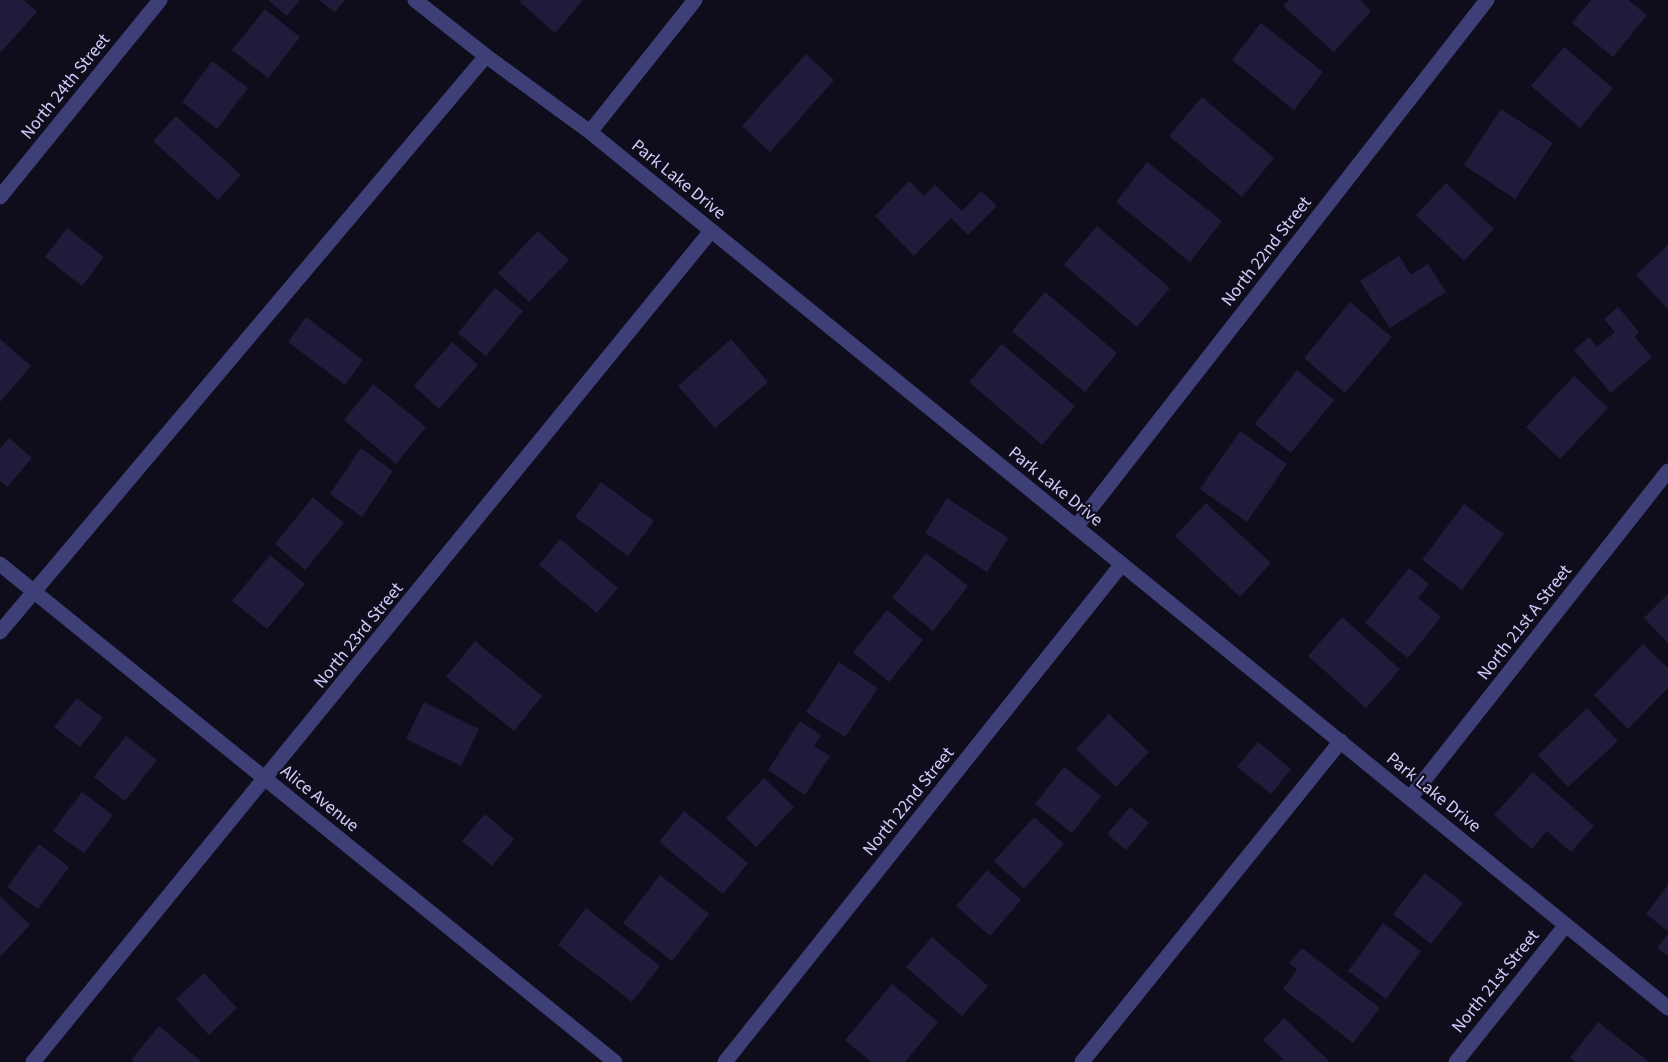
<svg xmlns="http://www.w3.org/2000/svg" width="1668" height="1062" viewBox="0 0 1668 1062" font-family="'Source Sans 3',sans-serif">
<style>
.building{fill:#201b3a}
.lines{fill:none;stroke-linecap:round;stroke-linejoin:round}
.service{stroke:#3d3f76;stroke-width:15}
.minor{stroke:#3d3f76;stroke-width:15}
.tertiary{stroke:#3d3f76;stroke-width:15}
.labels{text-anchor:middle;stroke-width:4.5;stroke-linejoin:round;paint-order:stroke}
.street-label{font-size:18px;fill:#d0cdfa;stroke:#0f0d1c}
</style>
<rect width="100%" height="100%" fill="#0f0d1c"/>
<path class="building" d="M0 0H24L37 12 0 53Z
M268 0H300L287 16Z
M319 0H345L335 12Z
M521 0H583L555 33 520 2Z
M1289 0H1360L1371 11 1334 52 1283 6Z
M1591 0H1628L1647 15 1613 57 1572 23Z
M265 9 300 37 268 78 232 50Z
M1261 23 1323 72 1294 110 1232 60Z
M1564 47 1613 88 1580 128 1531 86Z
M806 54 834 80 770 152 742 126Z
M212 61 248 88 217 129 182 102Z
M1202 97 1274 158 1242 197 1169 136Z
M1501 109 1553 143 1515 199 1464 165Z
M176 116 241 175 218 200 153 141Z
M1147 162 1222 221 1190 262 1116 202Z
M909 181 924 196 935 185 962 211 981 191 997 206 968 235 951 218 914 256 875 216Z
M1446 183 1494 229 1464 261 1416 215Z
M1097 226 1170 288 1137 327 1064 265Z
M67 228 104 257 82 286 45 257Z
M538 231 569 260 529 302 498 273Z
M1668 245V309L1636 275Z
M1399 256 1411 275 1428 264 1446 292 1390 328 1360 281Z
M495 288 523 311 486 356 458 333Z
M1045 292 1117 353 1085 392 1012 331Z
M1350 302 1392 337 1345 393 1304 358Z
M1618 307 1639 332 1635 337 1652 357 1611 393 1574 350 1589 337 1597 347 1615 332 1604 319Z
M306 317 363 360 345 385 288 342Z
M0 339 31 366 0 402Z
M731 339 768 382 715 428 678 386Z
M452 342 478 365 439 409 414 386Z
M1002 344 1075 406 1042 445 969 382Z
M1297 370 1334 400 1291 453 1255 424Z
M1574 376 1608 408 1560 459 1526 427Z
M373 384 426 427 396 464 344 420Z
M1240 431 1287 464 1247 522 1200 489Z
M9 438 32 458 7 487 0 481V449Z
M361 448 393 471 362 517 330 494Z
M601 482 654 521 628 556 575 517Z
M313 497 344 523 305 570 275 544Z
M947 498 1008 538 987 572 925 533Z
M1206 503 1271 563 1240 597 1175 536Z
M1464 504 1504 534 1462 590 1422 560Z
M560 539 618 588 597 613 539 565Z
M926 553 968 586 933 631 892 598Z
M270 555 305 584 267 629 232 601Z
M1409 568 1429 584 1418 598 1441 617 1408 658 1365 623Z
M1668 594V643L1644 618Z
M887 610 923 640 889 682 853 652Z
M1342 617 1400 669 1366 708 1308 656Z
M475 641 542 696 514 731 446 677Z
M1643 644 1668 668V688L1628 729 1594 695Z
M839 662 878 688 845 737 806 712Z
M77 698 103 718 80 747 54 727Z
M424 702 479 729 461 766 406 739Z
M1587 708 1618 741 1568 787 1538 755Z
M1109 714 1149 752 1116 787 1076 749Z
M800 721 821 735 814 746 830 756 805 795 768 770Z
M126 736 157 760 125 801 94 777Z
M1258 742 1291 769 1271 794 1237 767Z
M1064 767 1101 796 1072 833 1035 804Z
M1533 772 1594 826 1571 852 1547 831 1532 849 1494 815Z
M764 778 794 807 756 847 726 818Z
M82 792 113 815 84 853 53 831Z
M1130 807 1149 823 1126 850 1107 834Z
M684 811 748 863 723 894 659 842Z
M485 814 514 839 492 866 462 841Z
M1034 817 1064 844 1024 889 994 861Z
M39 844 69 867 38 909 7 887Z
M987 870 1021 900 990 936 956 906Z
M1425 873 1463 903 1431 944 1393 914Z
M660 875 709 914 672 961 623 923Z
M1668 885V931L1646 914Z
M0 896 30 925 0 957Z
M586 908 660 966 632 1002 558 945Z
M1383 923 1421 951 1386 999 1348 971Z
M1668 934V956L1657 948Z
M932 937 988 986 962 1016 906 967Z
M1302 948 1380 1008 1353 1043 1283 989 1297 969 1289 963Z
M204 973 237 1008 209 1035 176 999Z
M892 984 938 1022 905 1062H871L845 1040Z
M1284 1018 1330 1062H1279L1283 1059 1263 1040Z
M1598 1022 1649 1062H1576L1570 1058Z
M159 1026 202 1062H134L131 1060Z"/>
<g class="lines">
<path class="service" d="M1082 1062 1341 741"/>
<path class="minor" d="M590 132 695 0
M0 197 160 0
M1076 527 1487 0
M0 564 615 1062
M0 632 486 56
M1410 798 1668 471
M33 1062 711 231
M725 1062 1122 564
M1456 1062 1566 925"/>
<path class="tertiary" d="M415 0 486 56 590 132 1668 1008"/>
</g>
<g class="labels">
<g class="street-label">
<text transform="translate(65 86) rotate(-51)" y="6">North 24th Street</text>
<text transform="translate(679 179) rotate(39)" y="6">Park Lake Drive</text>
<text transform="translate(1266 251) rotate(-52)" y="6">North 22nd Street</text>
<text transform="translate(1056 486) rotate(39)" y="6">Park Lake Drive</text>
<text transform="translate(1524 622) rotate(-52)" y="6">North 21st A Street</text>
<text transform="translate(358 635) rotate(-51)" y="6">North 23rd Street</text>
<text transform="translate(1434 792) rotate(39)" y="6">Park Lake Drive</text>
<text transform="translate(320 798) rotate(39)" y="6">Alice Avenue</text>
<text transform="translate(908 801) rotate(-51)" y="6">North 22nd Street</text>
<text transform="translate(1495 981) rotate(-51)" y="6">North 21st Street</text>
</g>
</g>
</svg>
